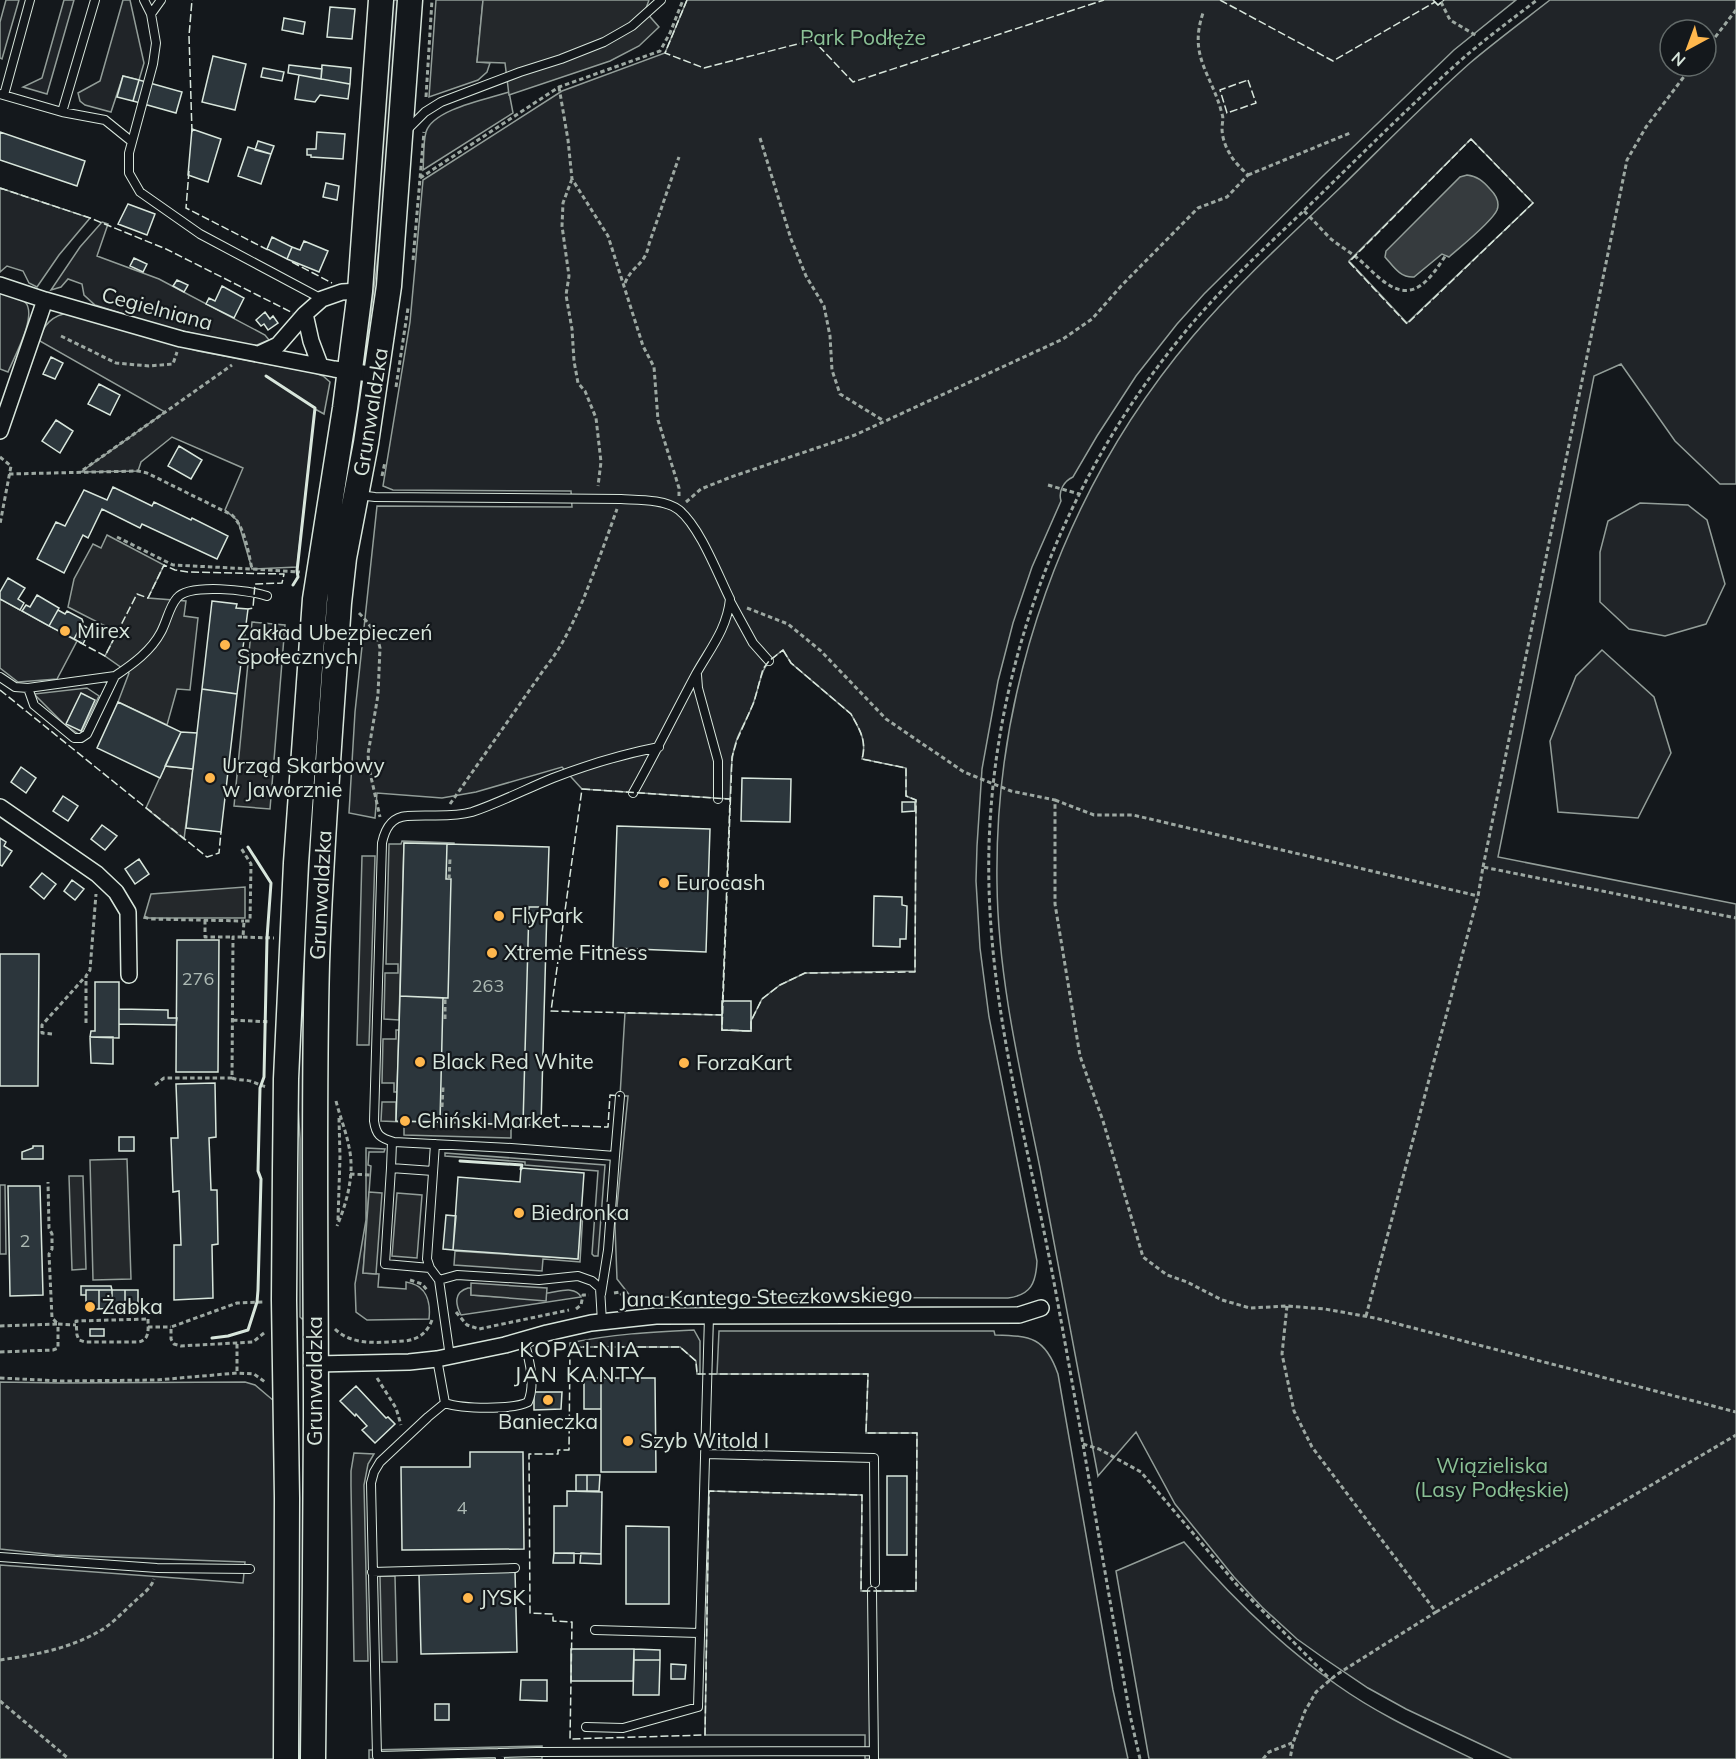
<svg xmlns="http://www.w3.org/2000/svg" width="1736" height="1759" viewBox="0 0 1736 1759" font-family="Mulish,sans-serif">
<style>
.green{fill:#202428;stroke:#939e99;stroke-width:1.5;fill-rule:evenodd}
.parking{fill:#24282b;stroke:#939e99;stroke-width:1.5}
.water{fill:#363b3e;stroke:#939e99;stroke-width:1.5}
.building{fill:#2c363c;stroke:#d8e6dc;stroke-width:1.5}
.lines{fill:none;stroke-linecap:round;stroke-linejoin:round}
.service-casing{stroke:#d8e6dc;stroke-width:10}
.minor-casing{stroke:#d8e6dc;stroke-width:18}
.primary-casing{stroke:#d8e6dc;stroke-width:27}
.path{stroke:#9da8a2;stroke-width:3;stroke-dasharray:4.5 3;stroke-linecap:butt}
.service{stroke:#14181c;stroke-width:8}
.minor{stroke:#14181c;stroke-width:15}
.primary{stroke:#14181c;stroke-width:24}
.fence{stroke:#d8e6dc;stroke-width:1.5;stroke-dasharray:8 3;stroke-linecap:butt}
.wall{stroke:#d8e6dc;stroke-width:3}
.poi-dot{fill:#ffb74d;stroke:#14181c;stroke-width:2}
.labels{text-anchor:middle;stroke-width:4.5;stroke-linejoin:round;paint-order:stroke}
.number-label{font-size:18px;fill:#adbab4}
.park-label{font-size:21px;fill:#8ac095;stroke:#14181c}
.street-label{font-size:21px;fill:#d8e6dc;stroke:#14181c}
.poi-label{font-size:21px;fill:#d8e6dc;stroke:#14181c;text-anchor:start}
.neighbourhood-label{font-size:22px;letter-spacing:1.5px;fill:#d8e6dc;stroke:#14181c}
</style>
<rect width="100%" height="100%" fill="#14181c"/>
<path class="green" d="M6 0H19L2 59 0 58V22Z
M64 0H74L47 94 23 87 42 78Z
M123 0H130L144 63 139 80 123 76 111 112 85 105 80 101 78 93 100 81Z
M390 0H400L387 186 367 343 365 345Z
M436 0H483L477 62 490 63 487 72 478 80 429 97Z
M687 0H1433L1438 5 1444 0H1516L1454 50 1325 174 1204 294 1177 324 1136 376 1097 436 1073 477C1064 481 1058 491 1061 501L1032 567 1013 623 998 681 982 769 977 846 976 881 980 948 989 1017 1037 1261C1036 1283 1031 1295 1008 1298L631 1297 617 1279 615 1226 628 1096H620L625 1013 722 1015V1030L751 1031V1021L762 999 780 985 805 973 915 971 916 800 906 796V768L862 759C867 741 860 730 851 714L791 663 783 650C758 668 763 675 754 701 750 714 742 726 737 739 730 758 731 779 730 799L582 789 562 767 476 792 442 798 377 793 375 818 349 813 355 712 377 506 572 507 571 491 393 490 383 486 410 322 423 180 562 91 665 53Z
M1550 0H1736V484H1720L1675 441 1621 364 1594 376 1498 857 1736 904V1759H1512L1406 1709 1368 1688 1325 1659 1297 1639 1262 1607 1234 1577 1175 1504 1136 1432 1098 1476C1079 1373 1060 1270 1040 1168 1021 1074 998 980 997 883 994 686 1065 487 1193 336 1238 283 1291 235 1342 186 1384 145 1426 102 1470 63 1496 41 1523 21 1550 0ZM1670 30H1706V66H1670ZM1471 139 1533 203 1407 323 1349 261Z
M509 92 513 113 423 170C424 158 423 143 426 132 433 109 488 99 509 92Z
M0 188 90 218 59 255 37 287 29 283 23 271 7 266 0 272Z
M102 222 108 224 97 256 159 279 265 335 269 340 257 345H243L161 326 95 305 84 295 82 284 68 279 61 287 51 290 80 247Z
M0 290C8 293 20 296 25 302 38 315 14 357 8 372L0 369Z
M69 313 158 340 198 351 315 373 323 376 330 382 324 414 315 409 297 567 252 569 238 521 225 510 243 468 172 437 141 462 138 471 81 472 165 412 38 340C44 325 52 315 69 313Z
M358 403 333 577 305 1318 302 1319 300 1317V1139L297 1089 300 962 324 601Z
M1640 503 1688 505 1707 520 1725 584 1706 624 1665 636 1629 629 1600 602V552L1608 521Z
M0 599 77 641 57 679 18 682 0 668Z
M1602 650 1654 697 1671 753 1638 818 1558 812 1550 741 1576 676Z
M87 688 99 696 80 735 64 724 34 694Z
M366 1148 385 1149 384 1152H369L368 1165 371 1166 363 1273 379 1274 378 1287 406 1289V1282C426 1285 431 1301 429 1319L367 1320 356 1312 355 1284 366 1220Z
M445 1153 605 1165 598 1256H594L592 1254 598 1171 525 1165V1162L445 1156Z
M0 1185H5L6 1254H0Z
M468 1288H471V1295L546 1300V1293C558 1292 575 1285 581 1297L461 1315C455 1304 454 1292 468 1288Z
M694 1330 700 1341V1374H697L696 1361 680 1347H583L570 1349V1343C611 1334 652 1332 694 1330Z
M719 1331H994L995 1335C1031 1336 1045 1337 1058 1374L1113 1690 1128 1759H865V1735H705L709 1491 862 1495 861 1591H916L917 1433H866L868 1374H717Z
M0 1382 60 1383 245 1382 255 1385 274 1401 276 1436V1759H0V1565L243 1583 245 1562 55 1555 0 1549Z
M1184 1542C1230 1596 1279 1644 1337 1685 1379 1715 1426 1736 1473 1759H1149L1116 1571Z"/>
<path class="parking" d="M483 0H649L645 11 659 27 639 46 610 61 509 95 505 63 477 62Z
M107 535 164 565 148 598 186 601 184 616 198 618 190 690 177 689 167 725 118 702 129 673 105 656 117 632 68 607 74 579 93 544 101 548Z
M252 622 285 625 270 809 234 806Z
M165 766 193 769 184 839 146 808Z
M402 841 454 843V844L404 843 399 1020 384 1019 385 973H398V964H386L389 844H401Z
M362 856H375L369 1045H357Z
M245 887V918H144L151 894Z
M528 988 524 1126H511V1138L404 1135V1122L381 1121 382 1102H396V1121L523 1125Z
M396 1030H399L397 1092H394V1083H382L383 1039H396Z
M127 1159 131 1279 93 1280 90 1160Z
M69 1176H83L86 1269 72 1270Z
M369 1192 382 1193 376 1274 363 1273Z
M397 1193 422 1195 417 1258 392 1256Z
M581 1211H583L580 1262 543 1259 542 1271 454 1265 455 1251 578 1259Z
M471 1283 547 1288 546 1301 471 1295Z
M354 1453 374 1454 368 1464 364 1485 368 1661H354L351 1486V1471Z
M380 1576H395L397 1662H382Z
M542 1746V1759H369V1750Z"/>
<path class="water" d="M1467 175C1477 176 1483 181 1490 189 1496 195 1500 202 1497 210 1492 222 1460 247 1449 257L1442 254 1414 277C1400 278 1393 266 1385 257L1386 251 1460 177Z"/>
<path class="building" d="M330 7 355 9 352 39 327 37Z
M284 18 305 22 303 34 282 30Z
M213 56 246 64 235 110 202 102Z
M289 65 322 69 321 79 288 73Z
M322 65 351 68 350 84 321 79Z
M263 68 284 72 282 81 261 77Z
M299 75 350 84 348 99 320 95 315 102 295 99Z
M123 76 139 80 133 101 117 97Z
M139 80 182 92 176 113 133 101Z
M192 129 221 139 208 182 188 175Z
M0 132 85 161 77 186 0 160Z
M317 132 345 134 343 159 311 157V155H307V149H316Z
M258 141 274 146 271 154 255 150Z
M248 147 271 154 261 184 238 176Z
M326 183 339 186 337 200 323 197Z
M128 204 155 214 147 235 118 224Z
M272 237 292 247 287 259 267 249Z
M304 241 328 251 319 272 287 259 292 247 300 250Z
M134 258 147 264 143 272 130 266Z
M177 280 188 285 184 292 173 286Z
M222 286 244 298 234 318 206 304 209 298 215 301Z
M265 312 270 319 273 316 278 323 268 330 264 324 261 326 256 320Z
M51 357 63 363 55 379 43 374Z
M99 384 120 395 110 415 88 404Z
M56 420 73 431 60 453 42 441Z
M179 446 202 460 191 479 168 466Z
M113 487 152 506 154 502 191 520 192 518 228 536 217 559 142 524 140 528 102 509 88 538 83 535 64 573 37 559 56 522 65 526 84 490 107 500Z
M8 578 25 588 18 599 24 603 20 610 0 599V592Z
M37 595 59 608 49 626 22 611 26 605 30 607Z
M212 601 237 604 236 608 248 609 237 694 202 689Z
M58 610 65 614 67 611 82 619 83 622 74 639 49 626Z
M82 625 90 629 83 644 74 639Z
M202 689 237 694 221 832 186 828Z
M81 693 95 700 81 731 66 724Z
M118 702 181 732 160 778 97 748Z
M181 732 197 733 193 769 165 766Z
M21 767 36 778 26 793 11 782Z
M742 778 791 779 790 822 741 821Z
M63 796 78 806 68 821 53 811Z
M902 802H915V811L902 812Z
M102 825 117 836 105 850 91 839Z
M617 826 710 829 706 952 613 948Z
M0 838 6 842 4 846 12 851 2 866 0 865Z
M404 843 447 844 446 879H451L448 998 400 996Z
M447 844 549 847 547 907H529L523 1125 440 1122 443 998H448L451 879H446Z
M139 859 149 874 135 884 125 869Z
M42 873 56 884 44 899 30 887Z
M72 880 84 889 75 900 64 891Z
M874 896 902 897V905L907 906 906 939H900V947L873 946Z
M529 907H547L541 1125H523Z
M177 940H219L218 1072H176Z
M0 954H39L38 1086H0Z
M95 982H119V1038L90 1037 91 1031H95Z
M400 996 443 998 440 1122 396 1121Z
M722 1001H751V1031L722 1030Z
M119 1009 168 1010V1018H177L176 1025 119 1024Z
M90 1037H113V1064L91 1063Z
M215 1083 216 1137 209 1138 211 1190H217L218 1244 212 1245 213 1298 174 1300V1245H181L179 1191 173 1192 171 1138H178L176 1084Z
M119 1137H134V1151H119Z
M33 1146H43V1159H22V1152L33 1148Z
M521 1168 584 1173 578 1259 453 1250 458 1177 520 1182Z
M8 1186H40L43 1295 10 1296Z
M446 1215 456 1216 453 1250 443 1249Z
M81 1286H111L112 1290H86V1295H81Z
M86 1290H99V1309H86Z
M99 1290H112V1308L99 1309Z
M112 1290H125V1308H112Z
M125 1290H138V1309L125 1308Z
M90 1329H104V1336H90Z
M584 1378H601V1409H584Z
M601 1378H655L656 1472H601Z
M356 1386 386 1418 388 1417 395 1424 375 1443 362 1430 367 1426 356 1414 355 1416 340 1401Z
M534 1392H562L561 1409 534 1410Z
M470 1452H523L524 1549 402 1550 401 1467H470Z
M576 1475H587V1491H576Z
M587 1475H600L599 1491H587Z
M887 1476H907V1555H887Z
M567 1491 602 1492 601 1554 554 1553V1506H567Z
M626 1526 669 1527V1604H626Z
M554 1553H574V1563H553Z
M581 1553 601 1554V1564L580 1563Z
M515 1571 517 1652 421 1654 419 1574Z
M571 1649H634L633 1681H571Z
M634 1649 660 1650V1660H634Z
M634 1660H660L659 1695H633Z
M671 1664 686 1665 685 1679H671Z
M521 1680H547V1701L520 1700Z
M435 1704H449V1720H435Z"/>
<g class="lines">
<g class="service-casing">
<path id="service" d="M144 0 151 14 156 43 153 64 129 153V173L140 192 200 234 322 299
M151 14 161 0
M0 94 62 112 105 120 131 141
M4 95 30 0
M62 112 95 0
M407 130 425 112 441 102 520 72 561 59 604 42 632 26 661 0
M358 495 375 497 621 499C638 500 665 499 679 510 700 527 718 575 730 599 727 629 710 649 696 674 675 713 655 754 633 793
M730 601 753 643 769 661
M697 675 698 688 718 761V799
M115 676C133 664 151 651 161 632 167 621 169 607 177 598 189 583 250 590 267 596
M0 677 15 687 28 688 115 676 87 734 81 738H74L34 705 28 688
M435 1144 427 1259 430 1268 439 1280 450 1357
M615 1156 620 1096
M391 1168 392 1142
M430 1268 385 1264 391 1168 433 1171
M439 1280 457 1275 539 1280 578 1276 592 1281 600 1288 602 1322
M601 1294 608 1250 615 1156 511 1148 394 1142C380 1138 376 1135 374 1121L382 843C385 829 391 817 407 816 428 814 451 818 472 812 499 803 526 789 553 778 587 765 623 754 659 747
M437 1359 445 1403
M445 1403 428 1417 380 1462 374 1472 371 1483 377 1756 499 1753
M445 1403C462 1409 513 1410 528 1402 536 1383 529 1359 524 1340
M705 1454 874 1458 875 1583
M0 1557 157 1568 250 1569
M372 1572 515 1568
M872 1591 874 1759
M595 1630 699 1633
M586 1727 623 1728 698 1707 709 1316
M500 1759 499 1753 537 1752 874 1751"/>
</g>
<g class="minor-casing">
<path id="minor" d="M0 285 45 300 181 339 334 369 377 375
M305 314 311 341 320 365
M259 354 278 345 305 314 322 299 342 292 360 291
M0 431 45 300
M0 807 97 874 116 892 128 912 129 975
M316 1364 409 1362 437 1359 505 1345 547 1333 591 1323 656 1316 1019 1315 1041 1308"/>
</g>
<g class="primary-casing">
<path id="primary" d="M286 1759 287 1498 284 1300 285 1171 286 1079 296 863 315 599 345 408 360 291 381 0
M313 1759C314 1645 316 1530 316 1416 316 1265 313 1114 317 963 321 843 331 722 339 603L344 558 366 443 389 286 410 0"/>
</g>
<path class="path" d="M1441 2 1450 20 1477 36
M1706 49 1736 10
M559 87 568 140 572 179 608 236 643 346 654 367 658 420 679 488V496
M426 97 432 0
M760 138 791 239 806 276 824 306 830 336 832 370 840 394 884 421
M1248 175 1350 133
M420 178 559 87 660 51 670 33 683 0
M572 179 563 203 562 226 569 276 566 295 572 329 574 361 578 383 585 391 596 418 601 462 598 486
M1304 211C1313 220 1321 229 1330 238 1338 245 1347 250 1356 257 1371 268 1389 294 1410 290 1426 287 1437 268 1446 255
M413 260 424 132
M625 283C633 264 645 266 649 244L679 157
M61 336 116 363 149 366 173 364 177 352
M396 387 408 308
M0 457 11 466 0 524
M83 470 232 365
M9 474 138 471 147 473 232 515C245 528 248 551 252 569L300 572
M382 476 385 462
M1048 485 1079 494
M686 502 701 489 731 477 855 435 1063 339 1092 319 1122 285 1198 208 1227 197 1248 175C1242 169 1234 162 1230 154 1225 146 1222 137 1222 128 1222 123 1224 119 1222 114 1212 74 1188 57 1203 13
M117 537 173 565 252 569
M747 608 788 624 821 651 886 719 964 772 1011 791 1055 800V904L1080 1056 1103 1121 1143 1257 1167 1275 1187 1282 1222 1300 1250 1308 1287 1306 1325 1309 1375 1318 1736 1412
M359 613C369 623 377 634 380 648L378 695 368 754 369 768 380 817
M1055 800 1094 815H1133L1478 896
M450 804 545 668C562 647 572 625 583 600 595 570 606 540 617 509
M1483 867 1627 160 1646 127 1692 66
M449 879 450 859
M144 917 150 919 244 921
M205 920V937H233
M243 937 274 938
M445 1019V999
M233 1020 270 1022
M86 1023V976L90 970 96 894
M52 1034 42 1033V1025L85 977
M232 1078C239 1081 246 1079 253 1082 259 1084 261 1086 268 1087
M155 1085 164 1078H232L233 937H243L244 921H250L251 864 241 848
M336 1101C340 1117 346 1131 349 1147 355 1174 347 1202 337 1226
M442 1107 443 1087
M350 1174 370 1175
M338 1220 340 1157 339 1118
M410 1280 422 1284 427 1290
M614 1293 620 1292 624 1298 630 1302
M1287 1306 1282 1354 1294 1411 1312 1447 1436 1612 1336 1675 1316 1692 1305 1711 1293 1743 1290 1759
M576 1309 581 1305 583 1295H589
M456 1312 467 1325 479 1329 569 1310
M1366 1316 1478 896 1483 867 1736 918
M148 1319C148 1330 150 1339 139 1342H85L79 1340 77 1335 76 1321Z
M0 1326 58 1324 52 1318 49 1254 52 1249V1234L49 1228 48 1182
M148 1327H171
M335 1329C353 1347 382 1342 405 1341 419 1339 427 1333 432 1320
M264 1333 253 1342 181 1346 174 1344 171 1339V1327L237 1303 264 1302
M237 1344V1373
M0 1352 53 1350 58 1348V1324L76 1325
M0 1378 60 1381 157 1380 237 1373 254 1374 265 1382
M377 1378 396 1408 401 1425
M1083 1444 1099 1449 1141 1472 1237 1585 1331 1680
M1436 1612 1736 1435
M0 1660C34 1655 68 1649 98 1632 111 1625 122 1613 133 1603 141 1595 151 1589 154 1579
M0 1701 69 1759
M1140 1759 1130 1715C1104 1569 1080 1422 1053 1277 1026 1134 985 993 989 847 994 660 1066 476 1185 332 1226 282 1275 239 1321 194 1367 149 1413 103 1461 60 1485 39 1511 20 1537 0
M1263 1759 1269 1752 1292 1743"/>
<use href="#service" class="service"/>
<use href="#minor" class="minor"/>
<use href="#primary" class="primary"/>
<path class="fence" d="M687 0 665 53 704 68 813 40 853 82 1104 0
M1220 0 1333 61 1435 2 1433 0
M1435 2 1438 5 1444 0
M1248 80 1256 103 1227 113 1220 90Z
M192 132 189 36 192 0
M1471 139 1533 203 1407 324 1349 262Z
M189 171 186 208 270 251
M0 188 90 218 166 249 293 313
M292 262 332 283
M79 642 105 656 137 594 148 598 164 565 175 570 188 572 284 574 282 583 255 584 253 608 248 609
M783 650 791 663 851 714C860 730 867 741 862 759L906 768V796L916 800 915 972 805 973 780 985 762 999 751 1021V1031L722 1030 732 757 737 740 754 702 763 669 769 661Z
M0 690 207 857 219 853 221 832
M582 789 730 799 722 1015 551 1011Z
M538 1125 608 1127 610 1095 620 1096
M583 1347H680L696 1361 697 1374H868L866 1433H917L916 1591H861L862 1495 709 1491 705 1735 570 1739 572 1622 553 1621V1614L530 1613 529 1454H558V1450H569L570 1349Z"/>
<path class="wall" d="M266 376 315 408 297 571 298 577 293 585
M460 1161 522 1165 521 1169
M212 1338 228 1336 248 1330 257 1302 258 1290 261 1179 258 1171 260 1088 264 1077 267 938 271 883 248 847"/>
</g>
<g class="poi-dot">
<circle cx="65" cy="631" r="6"/>
<circle cx="225" cy="645" r="6"/>
<circle cx="210" cy="778" r="6"/>
<circle cx="664" cy="883" r="6"/>
<circle cx="499" cy="916" r="6"/>
<circle cx="492" cy="953" r="6"/>
<circle cx="420" cy="1062" r="6"/>
<circle cx="684" cy="1063" r="6"/>
<circle cx="405" cy="1121" r="6"/>
<circle cx="519" cy="1213" r="6"/>
<circle cx="90" cy="1307" r="6"/>
<circle cx="548" cy="1400" r="6"/>
<circle cx="628" cy="1441" r="6"/>
<circle cx="468" cy="1598" r="6"/>
</g>
<g class="labels">
<g class="number-label">
<text x="198" y="985">276</text>
<text x="488" y="992">263</text>
<text x="25" y="1247">2</text>
<text x="462" y="1514">4</text>
</g>
<g class="park-label">
<text x="863" y="45">Park Podłęże</text>
<text x="1492" y="1473">Wiązieliska<tspan x="1492" dy="24">(Lasy Podłęskie)</tspan></text>
</g>
<g class="street-label">
<text transform="translate(157 309) rotate(15)" y="7">Cegielniana</text>
<text transform="translate(371 412) rotate(-81)" y="7">Grunwaldzka</text>
<text transform="translate(321 895) rotate(-87)" y="7">Grunwaldzka</text>
<text transform="translate(766 1297) rotate(-1)" y="7">Jana Kantego Steczkowskiego</text>
<text transform="translate(315 1381) rotate(-90)" y="7">Grunwaldzka</text>
</g>
<g class="poi-label">
<text x="77" y="638">Mirex</text>
<text x="237" y="640">Zakład Ubezpieczeń<tspan x="237" dy="24">Społecznych</tspan></text>
<text x="222" y="773">Urząd Skarbowy<tspan x="222" dy="24">w Jaworznie</tspan></text>
<text x="676" y="890">Eurocash</text>
<text x="511" y="923">FlyPark</text>
<text x="504" y="960">Xtreme Fitness</text>
<text x="432" y="1069">Black Red White</text>
<text x="696" y="1070">ForzaKart</text>
<text x="417" y="1128">Chiński Market</text>
<text x="531" y="1220">Biedronka</text>
<text x="102" y="1314">Żabka</text>
<text x="548" y="1429" text-anchor="middle">Banieczka</text>
<text x="640" y="1448">Szyb Witold I</text>
<text x="480" y="1605">JYSK</text>
</g>
<g class="neighbourhood-label">
<text x="580" y="1357">KOPALNIA<tspan x="580" dy="25">JAN KANTY</tspan></text>
</g>
</g>
<g transform="translate(1688 48) rotate(221)"><circle r="28" fill="#14181c" stroke="#626a69" stroke-width="1.5"/>
<path d="M0-4.5L10 22L0 15L-10 22Z" fill="#ffb74d"/>
<text y="-9" font-size="16" font-weight="bold" text-anchor="middle" fill="#d8e6dc">N</text>
</g>
</svg>
